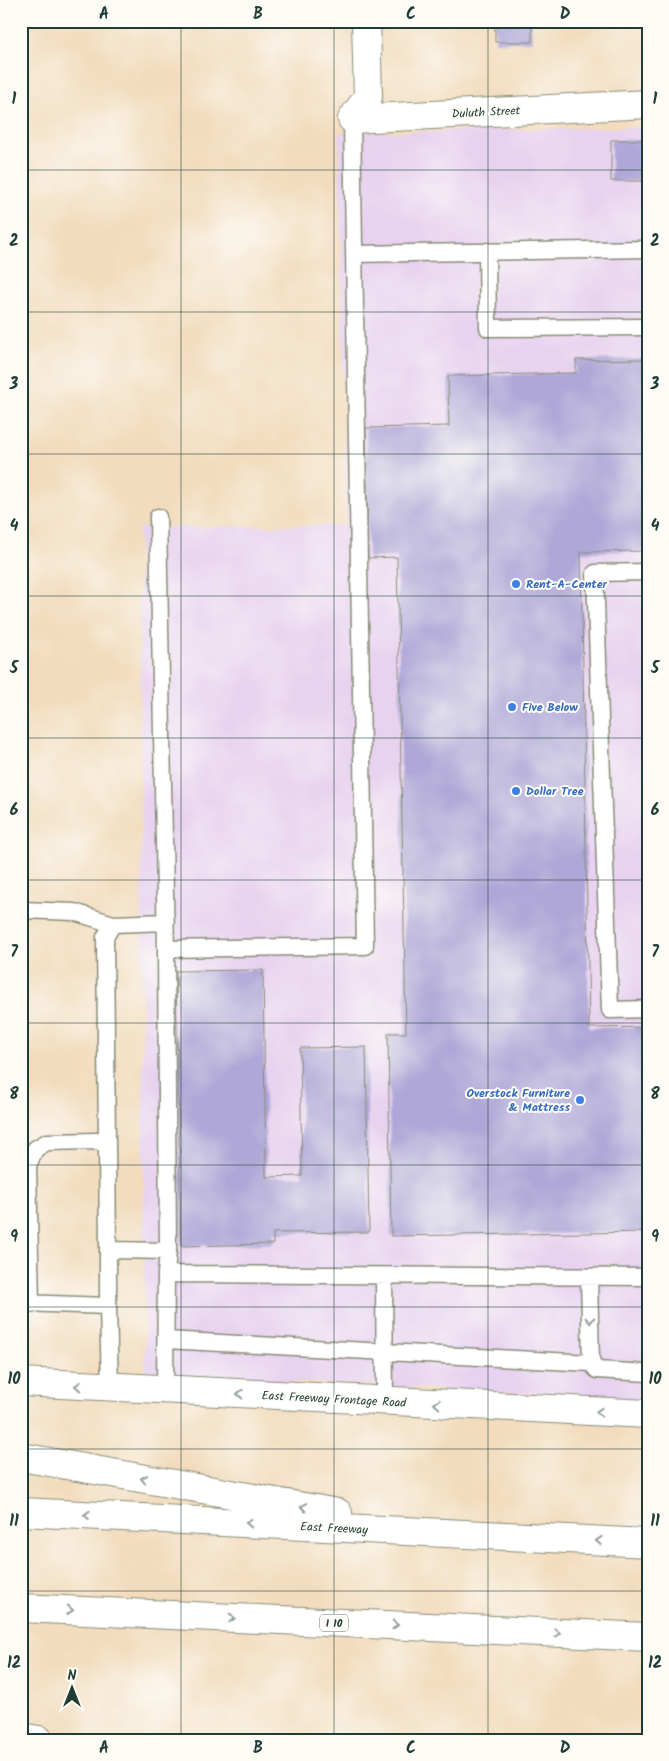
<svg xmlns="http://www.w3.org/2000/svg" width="669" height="1761" viewBox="0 0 669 1761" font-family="Kalam,sans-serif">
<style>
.built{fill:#e7d2ef}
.building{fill:#afa7d7}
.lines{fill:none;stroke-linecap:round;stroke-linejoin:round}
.lane-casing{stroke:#888c78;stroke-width:19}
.street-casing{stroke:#888c78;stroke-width:30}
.secondary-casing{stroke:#888c78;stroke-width:30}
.highway-casing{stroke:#888c78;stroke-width:30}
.lane{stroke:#fff;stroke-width:16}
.street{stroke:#fff;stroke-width:28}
.secondary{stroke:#fff;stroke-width:28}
.highway{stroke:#fff;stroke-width:28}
.oneway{stroke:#8f9e9a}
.grid{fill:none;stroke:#1f3d34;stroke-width:1;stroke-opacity:0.55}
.shop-dot{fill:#3f7fe0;stroke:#fdfcf7;stroke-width:2}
.labels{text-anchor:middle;stroke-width:4;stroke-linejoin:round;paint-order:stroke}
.shield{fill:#fdfcf7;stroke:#62766e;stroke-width:1}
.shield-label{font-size:11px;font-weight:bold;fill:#1f3d34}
.street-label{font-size:12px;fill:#1f3d34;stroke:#fdfcf7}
.shop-label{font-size:12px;font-weight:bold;fill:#366cbe;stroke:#fdfcf7;text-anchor:start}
.neatline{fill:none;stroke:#1f3d34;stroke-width:2}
.grid-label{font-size:16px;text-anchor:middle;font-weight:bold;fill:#1f3d34}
</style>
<rect width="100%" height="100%" fill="#fdfcf7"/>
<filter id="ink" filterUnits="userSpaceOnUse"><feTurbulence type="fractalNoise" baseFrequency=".02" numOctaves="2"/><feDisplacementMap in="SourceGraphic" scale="10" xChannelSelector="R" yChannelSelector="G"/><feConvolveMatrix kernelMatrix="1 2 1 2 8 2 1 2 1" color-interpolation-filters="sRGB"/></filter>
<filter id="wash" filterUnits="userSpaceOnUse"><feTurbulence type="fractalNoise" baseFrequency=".0096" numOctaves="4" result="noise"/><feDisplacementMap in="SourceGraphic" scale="20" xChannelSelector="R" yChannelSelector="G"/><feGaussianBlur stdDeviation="1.12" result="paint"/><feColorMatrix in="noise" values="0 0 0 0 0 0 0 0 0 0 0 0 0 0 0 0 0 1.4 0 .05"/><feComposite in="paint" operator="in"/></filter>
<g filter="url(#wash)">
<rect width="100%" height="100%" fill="#f2dcbd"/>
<path class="built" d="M648 127V1400L145 1374 139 528 346 525 339 133Z"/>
<g id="blocks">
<path class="building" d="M495 21H532V42H495Z
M611 140H648V181H611Z
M648 359V551L581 552 589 1028 648 1027V1232L391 1236 388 1033H406L397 557 368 558 366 428 449 426 448 376 576 373V360Z
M263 970 266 1177 302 1176 300 1048 366 1047 369 1232 273 1233V1244L181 1246 176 971Z"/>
</g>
</g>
<g filter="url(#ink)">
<use href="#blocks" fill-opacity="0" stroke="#888c78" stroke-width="1"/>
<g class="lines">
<g class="lane-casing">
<path id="lane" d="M487 251 488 328 648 327
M354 254 648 249
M158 517 166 949 168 1251 166 1274 165 1390
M648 572 595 573 610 1010 648 1009
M21 910 74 912 113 924
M166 949 365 946 352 119
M107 1145 105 937 113 924 166 922
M166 1274 648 1277
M384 1276 385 1402
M589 1277 591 1363 597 1370 648 1373
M21 1303 108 1306 110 1388
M31 1304 28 1166 35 1149 47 1142 97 1141 107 1145 108 1250
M108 1306V1250L168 1251
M166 1340 591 1363"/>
</g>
<g class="street-casing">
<path id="street" d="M366 21 368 97 352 119 648 104"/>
</g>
<g class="secondary-casing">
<path id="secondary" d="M21 1382 648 1414
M21 1737 39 1740"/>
</g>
<g class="highway-casing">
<path id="highway" d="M21 1457 338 1513
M21 1512 648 1543
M21 1608 648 1637"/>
</g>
<use href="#lane" class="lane"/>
<use href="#street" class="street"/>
<use href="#secondary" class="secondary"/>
<use href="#highway" class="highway"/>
</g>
<defs><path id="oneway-chevron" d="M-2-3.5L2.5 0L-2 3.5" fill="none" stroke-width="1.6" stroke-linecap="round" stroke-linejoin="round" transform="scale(1.25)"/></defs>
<g class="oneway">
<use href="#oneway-chevron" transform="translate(590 1320) rotate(88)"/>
<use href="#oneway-chevron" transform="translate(78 1386) rotate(-177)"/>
<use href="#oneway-chevron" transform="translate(240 1394) rotate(-177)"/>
<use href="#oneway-chevron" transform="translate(437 1404) rotate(-177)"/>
<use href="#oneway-chevron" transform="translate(599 1412) rotate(-177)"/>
<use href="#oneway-chevron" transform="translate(144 1479) rotate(-170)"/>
<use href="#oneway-chevron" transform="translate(304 1507) rotate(-170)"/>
<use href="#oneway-chevron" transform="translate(87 1515) rotate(-177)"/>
<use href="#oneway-chevron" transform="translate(249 1523) rotate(-177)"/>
<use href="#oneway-chevron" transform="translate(599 1541) rotate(-177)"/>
<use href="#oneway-chevron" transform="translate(70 1610) rotate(3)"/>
<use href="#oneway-chevron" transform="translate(232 1618) rotate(3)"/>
<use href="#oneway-chevron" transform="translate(395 1625) rotate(3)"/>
<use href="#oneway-chevron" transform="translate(557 1633) rotate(3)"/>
</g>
</g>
<path class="grid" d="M181 21V1740M334 21V1740M488 21V1740M21 170H648M21 312H648M21 454H648M21 596H648M21 738H648M21 880H648M21 1023H648M21 1165H648M21 1307H648M21 1449H648M21 1591H648"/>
<g class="shop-dot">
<circle cx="516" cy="584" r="5"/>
<circle cx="512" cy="707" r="5"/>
<circle cx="516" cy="791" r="5"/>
<circle cx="580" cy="1100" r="5"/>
</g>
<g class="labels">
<rect class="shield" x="320" y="1614.5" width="28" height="17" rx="4"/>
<g class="shield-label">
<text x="334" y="1627">I 10</text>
</g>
<g class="street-label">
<text transform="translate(486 112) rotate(-3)" y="4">Duluth Street</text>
<text transform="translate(334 1399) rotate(3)" y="4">East Freeway Frontage Road</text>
<text transform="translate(334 1528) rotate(3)" y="4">East Freeway</text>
</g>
<g class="shop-label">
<text x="526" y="588">Rent-A-Center</text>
<text x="522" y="711">Five Below</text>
<text x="526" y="795">Dollar Tree</text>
<text x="570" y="1097" text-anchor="end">Overstock Furniture<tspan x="570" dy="14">&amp; Mattress</tspan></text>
</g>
</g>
<rect width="669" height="1761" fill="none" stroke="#fdfcf7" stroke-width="55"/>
<g transform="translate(72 1688)" stroke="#fdfcf7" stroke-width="4" paint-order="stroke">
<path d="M0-4L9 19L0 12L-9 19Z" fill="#1f3d34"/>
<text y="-8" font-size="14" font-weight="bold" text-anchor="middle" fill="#1f3d34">N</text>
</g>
<rect x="28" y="28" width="614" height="1706" class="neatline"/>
<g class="grid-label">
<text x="104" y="19">A</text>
<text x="258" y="19">B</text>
<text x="411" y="19">C</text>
<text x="565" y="19">D</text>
<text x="14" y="104">1</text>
<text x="655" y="104">1</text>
<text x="14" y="246">2</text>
<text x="655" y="246">2</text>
<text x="14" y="389">3</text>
<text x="655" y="389">3</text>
<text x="14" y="531">4</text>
<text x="655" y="531">4</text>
<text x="14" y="673">5</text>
<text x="655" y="673">5</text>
<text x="14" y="815">6</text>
<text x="655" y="815">6</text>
<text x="14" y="957">7</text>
<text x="655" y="957">7</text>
<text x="14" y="1099">8</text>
<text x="655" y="1099">8</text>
<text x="14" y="1242">9</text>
<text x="655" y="1242">9</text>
<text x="14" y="1384">10</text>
<text x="655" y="1384">10</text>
<text x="14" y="1526">11</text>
<text x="655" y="1526">11</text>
<text x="14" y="1668">12</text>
<text x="655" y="1668">12</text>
<text x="104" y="1753">A</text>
<text x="258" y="1753">B</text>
<text x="411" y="1753">C</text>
<text x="565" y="1753">D</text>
</g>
</svg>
